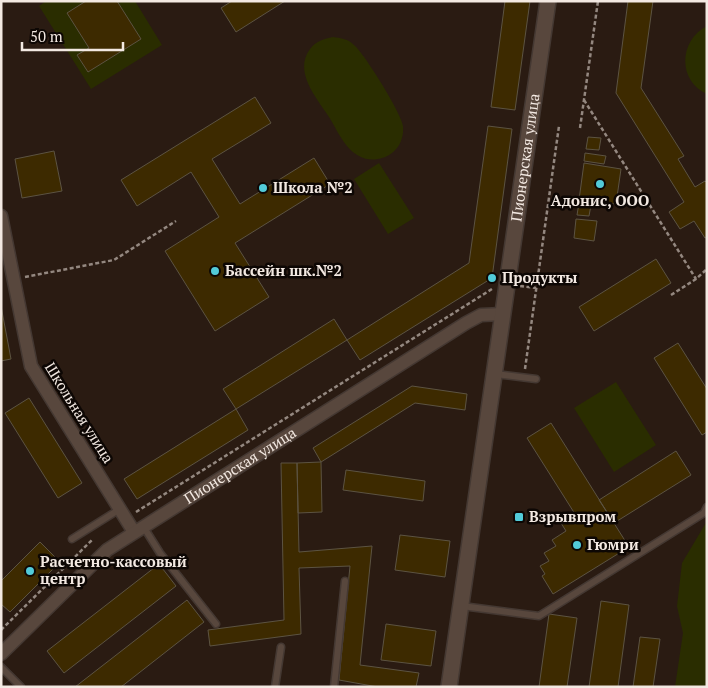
<svg xmlns="http://www.w3.org/2000/svg" width="708" height="688" viewBox="0 0 708 688" font-family="'PT Serif',serif">
<style>
.green{fill:#2a2d00}
.building{fill:#3d2a00;stroke:#5c5342}
.lines{fill:none;stroke-linecap:round;stroke-linejoin:round}
.service-casing{stroke:#443832;stroke-width:9}
.minor-casing{stroke:#443832;stroke-width:15}
.tertiary-casing{stroke:#443832;stroke-width:18}
.path{stroke:#948880;stroke-width:2.5;stroke-dasharray:4 2.5;stroke-linecap:butt}
.service{stroke:#58473d;stroke-width:6}
.minor{stroke:#58473d;stroke-width:12}
.tertiary{stroke:#58473d;stroke-width:15}
.poi-dot{fill:#52cbd9;stroke:#0d0704;stroke-width:2}
.labels{text-anchor:middle;stroke-width:5;stroke-linejoin:round;paint-order:stroke}
.street-label{font-size:15px;fill:#f3e9e2;stroke:#0d0704}
.poi-label{font-size:15px;font-weight:bold;fill:#f3e9e2;stroke:#0d0704;text-anchor:start}
</style>
<rect width="100%" height="100%" fill="#2a1b12"/>
<path class="green" d="M46 1H135L162 45 91 89 39 6Z
M707 26V94C677 81 679 40 707 26Z
M333 37C341 38 348 39 354 45 364 53 402 114 403 126 404 137 400 147 392 153 383 160 369 162 359 156 345 149 337 130 329 117 317 98 293 72 310 49 316 41 324 39 333 37Z
M379 163 414 218 388 234 354 179Z
M616 382 656 445 614 472 574 408Z
M707 521V687H675L683 633 677 606 682 563Z"/>
<path class="building" d="M86 1H117L141 39 88 72 77 55 89 48 67 13Z
M232 1H285L236 32 221 8Z
M505 1H530L515 110 491 107Z
M628 1H653L641 88 684 156 678 159 695 187 705 181 707 183V237L705 238 694 221 680 229 669 212 684 202 616 93Z
M255 97 271 123 212 159 240 204 314 158 330 184 235 243 269 297 215 331 165 251 219 217 191 172 137 206 121 180Z
M488 126 512 129 492 278 360 360 347 340 469 263Z
M588 137 601 138 599 150 586 149Z
M54 151 62 191 22 198 15 159Z
M585 153 606 156 604 164 584 161Z
M584 163 621 169 616 204 579 200Z
M579 203 591 205 589 216 577 215Z
M576 219 597 221 594 241 574 238Z
M656 259 671 283 594 331 579 307Z
M1 306 11 359 1 361Z
M334 319 347 340 236 409 223 389Z
M678 343 707 389V432L702 435 654 358Z
M412 386 467 394 465 410 415 403 321 462 313 448Z
M29 398 82 483 58 498 5 413Z
M236 409 248 430 137 499 124 479Z
M551 423 629 547 553 594 542 576 545 574 540 566 549 561 544 553 556 546 552 540 566 531 561 523 575 514 527 438Z
M676 451 691 475 614 523 599 500Z
M321 462 322 512 298 513 297 463Z
M281 463H297L299 552 372 546 360 665 419 673 416 687H378L339 680 350 566 299 568 301 634 210 646 208 630 284 620Z
M346 470 425 481 423 501 343 490Z
M400 535 450 541 445 577 395 570Z
M40 542 60 562 10 612 1 604V581Z
M159 564 176 586 64 673 47 651Z
M187 600 204 622 121 687H75Z
M601 601 629 605 618 687H589Z
M549 614 577 618 567 687H539Z
M386 624 436 631 431 666 381 660Z
M640 637 660 639 653 687H633Z"/>
<g class="lines">
<g class="service-casing">
<path id="service" d="M495 374 536 379
M143 526 160 553 216 624
M72 539 120 509
M462 606 539 616 704 513 707 507
M1 667 21 687
M275 687 281 647
M334 687 345 581"/>
</g>
<g class="minor-casing">
<g id="minor">
<path d="M1 216 31 366 134 532"/>
<path id="s1" d="M1 654 107 550 466 323 481 315 503 314"/>
</g>
</g>
<g class="tertiary-casing">
<g id="tertiary">
<path id="s2" d="M449 687 548 1"/>
</g>
</g>
<path class="path" d="M584 100 696 279
M580 128 598 1
M25 277 114 260 176 221
M520 286 536 288
M671 295 696 279 707 269
M525 369 559 126
M136 512 492 289
M1 630 93 539"/>
<use href="#service" class="service"/>
<use href="#minor" class="minor"/>
<use href="#tertiary" class="tertiary"/>
</g>
<g class="poi-dot">
<circle cx="600" cy="184" r="5"/>
<circle cx="263" cy="188" r="5"/>
<circle cx="215" cy="271" r="5"/>
<circle cx="492" cy="278" r="5"/>
<rect x="514" y="512" width="10" height="10" rx="2.5"/>
<circle cx="577" cy="545" r="5"/>
<circle cx="30" cy="571" r="5"/>
</g>
<g class="labels">
<g class="street-label">
<text dy="5" stroke="none"><textPath href="#s2" startOffset="535">Пионерская улица</textPath></text>
<text transform="translate(79 413) rotate(58)" y="5">Школьная улица</text>
<text dy="5" stroke="none"><textPath href="#s1" startOffset="306">Пионерская улица</textPath></text>
</g>
<g class="poi-label">
<text x="273" y="193">Школа №2</text>
<text x="600" y="206" text-anchor="middle">Адонис, ООО</text>
<text x="225" y="276">Бассейн шк.№2</text>
<text x="502" y="283">Продукты</text>
<text x="529" y="522">Взрывпром</text>
<text x="587" y="550">Гюмри</text>
<text x="40" y="567">Расчетно-кассовый<tspan x="40" dy="17">центр</tspan></text>
</g>
</g>
<rect width="708" height="688" fill="none" stroke="#f3e9e2" stroke-width="5"/>
<path d="M22 42v8h101v-8" fill="none" stroke="#f3e9e2" stroke-width="2.5"/>
<text x="30" y="42" font-size="15" fill="#f3e9e2" stroke="#0d0704" stroke-width="4" paint-order="stroke">50 m</text>
</svg>
